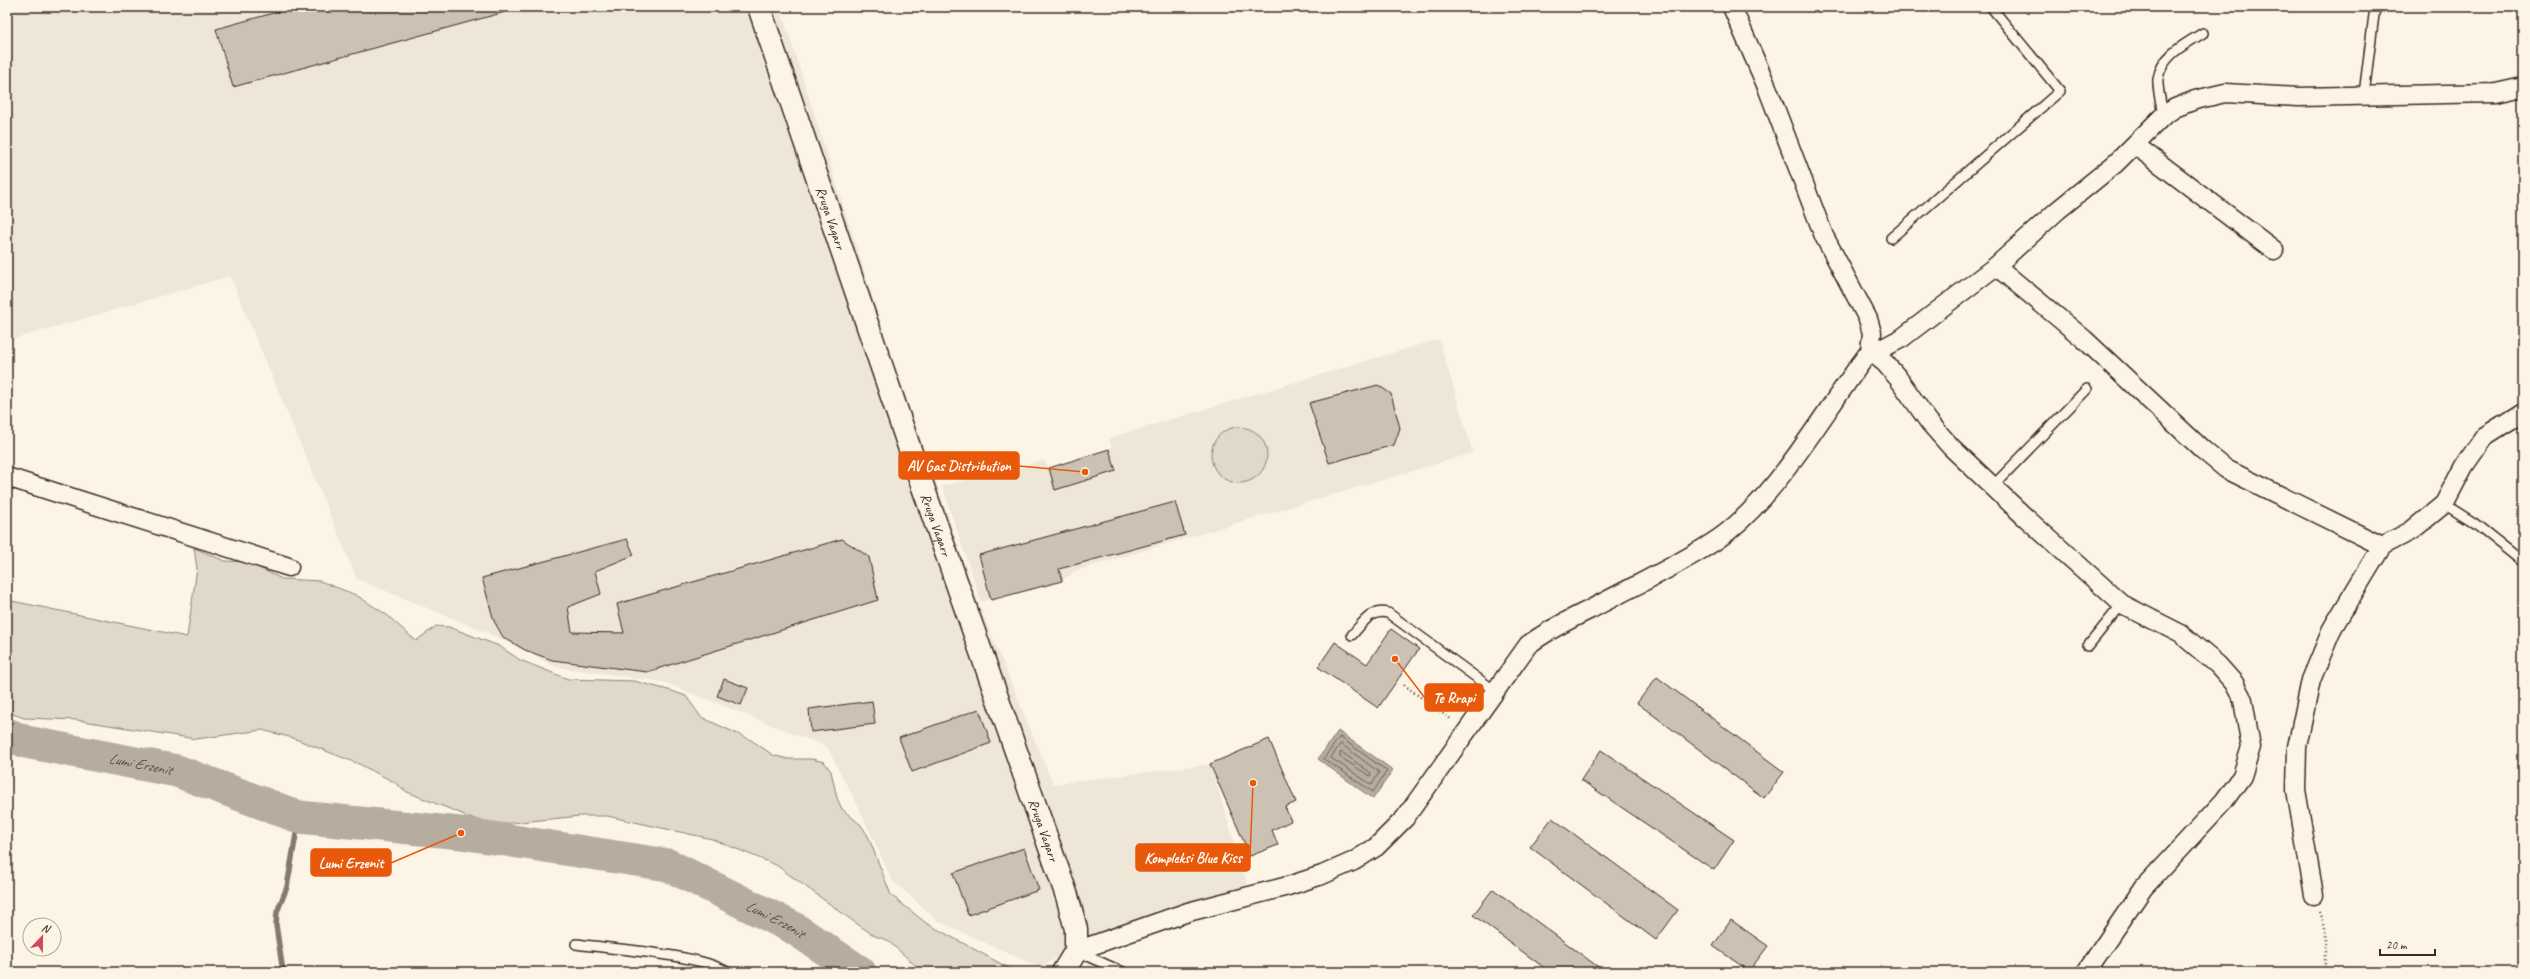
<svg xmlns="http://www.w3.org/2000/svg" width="2530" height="979" viewBox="0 0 2530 979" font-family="Caveat,sans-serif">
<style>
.built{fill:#eee6d6}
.green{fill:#e0d8c8;stroke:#8e8173}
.water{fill:#b7ad9e;stroke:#85796b}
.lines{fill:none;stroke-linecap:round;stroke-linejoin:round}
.shore{stroke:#6d5e51;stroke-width:1}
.stream{stroke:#85796b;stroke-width:5.5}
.river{stroke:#b7ad9e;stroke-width:33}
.building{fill:#ccc2b3;stroke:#3b2a1e}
.service-casing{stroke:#3b2a1e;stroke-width:12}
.minor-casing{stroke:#3b2a1e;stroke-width:21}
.secondary-casing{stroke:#3b2a1e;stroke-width:25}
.path{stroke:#3b2a1e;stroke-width:2.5;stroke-dasharray:1 3;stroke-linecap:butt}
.service{stroke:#fcf5e5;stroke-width:9}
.minor{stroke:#fcf5e5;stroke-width:18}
.secondary{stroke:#fcf5e5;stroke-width:22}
.labels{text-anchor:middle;stroke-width:4;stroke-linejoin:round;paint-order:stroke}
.street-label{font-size:14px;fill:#3b2a1e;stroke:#fcf5e5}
.water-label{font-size:15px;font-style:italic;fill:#605144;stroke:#fcf5e5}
.leader{fill:none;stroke:#e8590c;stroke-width:1.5}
.callout-dot{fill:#e8590c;stroke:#fcf5e5;stroke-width:1.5}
.callout{fill:#e8590c;stroke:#e8590c;stroke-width:1.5}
.callout-label{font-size:15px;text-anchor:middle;font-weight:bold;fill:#fff}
</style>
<rect width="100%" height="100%" fill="#fcf5e5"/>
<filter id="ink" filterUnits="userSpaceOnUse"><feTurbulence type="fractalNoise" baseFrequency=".025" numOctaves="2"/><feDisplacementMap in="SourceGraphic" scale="8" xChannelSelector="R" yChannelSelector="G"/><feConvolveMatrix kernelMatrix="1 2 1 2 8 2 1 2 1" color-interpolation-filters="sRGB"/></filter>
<g filter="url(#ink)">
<path class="built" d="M7 7H780L890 352 981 610 1053 784 1210 764 1249 890 1098 933 1040 968 938 921 892 880 857 804 827 747 663 682 556 667 488 633 357 579 230 276 7 341Z
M1439 339 1473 453 1075 571 1062 581 981 602 942 486 1044 460 1049 468 1109 449 1112 447 1109 438Z"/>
<path class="green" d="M1211 455a28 28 0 1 1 56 0a28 28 0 1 1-56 0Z
M194 548 225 561 247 562 282 579 320 581 356 595 387 615 416 641 436 626 449 627 499 646 520 660 568 679 634 681 672 691 686 696 701 717 751 740 773 755 787 759H812L824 762 831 771 837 798 842 809 861 825 868 836 891 895 926 923 1016 972H923L887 940 875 936 853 921 776 865 712 839 607 816H581L490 825 407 792 394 782 359 764 293 738 262 730 196 739 77 720 24 718 7 712V600L187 637 197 568Z"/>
<path class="water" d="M1338 731 1393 770 1373 799 1318 759Z"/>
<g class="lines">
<path class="shore" d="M1340 737 1387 771 1373 792 1324 759Z
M1341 744 1379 772 1372 785 1331 758Z
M1343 753 1371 773 1370 776 1340 757V753Z"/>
<path class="stream" d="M283 972 276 925 277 912 287 887 299 817"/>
<path class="river" id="s1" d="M7 734 26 742 177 771 299 817 461 833 668 865 792 927 860 972"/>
</g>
<path class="building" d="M295 7H504L505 12 233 87 216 29Z
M1378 385 1391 394 1400 428 1394 445 1329 463 1309 403Z
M1109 449 1116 471 1055 490 1049 468Z
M1175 502 1185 535 1059 569 1062 581 991 600 979 555Z
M627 539 634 555 595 571 601 594 568 607 572 632 624 633 617 604 842 539 869 557 878 600 647 672 552 660 525 650 503 637 494 621 482 578Z
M1391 629 1419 649 1378 708 1318 667 1335 642 1367 664Z
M1657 677 1784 772 1764 798 1637 703Z
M724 679 748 688 741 705 717 696Z
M872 701 875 724 811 732 809 709Z
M979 709 991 743 912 772 899 738Z
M1269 739 1296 802 1285 807 1291 821 1272 830 1278 845 1250 856 1210 764Z
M1601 750 1734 840 1714 870 1581 780Z
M1552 818 1678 910 1656 940 1530 847Z
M1024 848 1039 890 968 915 953 873Z
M1493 889 1605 972H1550L1473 915Z
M1731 920 1768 946 1749 971 1713 946Z"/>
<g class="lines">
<g class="service-casing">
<path id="service" d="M2364 94 2375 7
M2163 116C2162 105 2157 90 2158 79 2161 56 2185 44 2203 33
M1891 238 2060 91 1991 7
M1993 486 2087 389
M2444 504 2474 523 2523 562
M1352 635C1363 623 1370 609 1388 613L1495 691
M2088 646 2122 604
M576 944C612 949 700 954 727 972
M1078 952 1123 972"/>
</g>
<g class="minor-casing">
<path id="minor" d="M2135 145 2274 250
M1996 266 2084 339 2203 450 2226 469 2382 546 2411 531 2444 504 2464 466 2485 436 2523 412
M1870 351 1885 363 1898 378 1929 422 1951 447 2025 517 2122 604 2181 634 2218 665 2234 683 2243 700 2251 747 2242 776 2224 801 2144 887 2086 972
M1870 351 1885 347 1902 338 1996 266 2058 210 2116 163 2163 116 2175 108 2195 100 2225 93 2298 97 2496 93 2523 87
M7 477 289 567
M2314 895 2296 790 2297 747 2311 680 2333 627 2382 546
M1076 951 1188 912 1288 886 1322 875 1354 861 1376 847 1405 818 1528 645C1548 630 1568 620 1591 609 1633 586 1678 566 1718 539 1779 496 1824 410 1870 351L1872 333 1868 319 1824 236 1767 87 1732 7"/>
</g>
<g class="secondary-casing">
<g id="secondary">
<path id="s2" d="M759 7 918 473 1067 896 1076 929V951L1063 972"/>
</g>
</g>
<path class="path" d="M1404 685 1452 720
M2320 912 2325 926V972"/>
<use href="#service" class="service"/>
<use href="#minor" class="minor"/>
<use href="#secondary" class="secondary"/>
</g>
</g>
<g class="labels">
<g class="street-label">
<text dy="5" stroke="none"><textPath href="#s2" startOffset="223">Rruga Vaqarr</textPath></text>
<text dy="5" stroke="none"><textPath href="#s2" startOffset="547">Rruga Vaqarr</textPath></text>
<text dy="5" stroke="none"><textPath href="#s2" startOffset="871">Rruga Vaqarr</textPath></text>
</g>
<g class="water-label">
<text dy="5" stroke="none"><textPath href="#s1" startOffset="137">Lumi Erzenit</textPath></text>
<text dy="5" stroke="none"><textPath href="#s1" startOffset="797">Lumi Erzenit</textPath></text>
</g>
</g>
<path class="leader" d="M1085 472L1019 466M1395 659L1425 698M1253 783L1250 858M461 833L391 863"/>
<g class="callout-dot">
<circle cx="1085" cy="472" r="4"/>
<circle cx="1395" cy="659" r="4"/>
<circle cx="1253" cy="783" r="4"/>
<circle cx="461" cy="833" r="4"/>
</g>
<g class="callout">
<rect x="899" y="452" width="120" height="27" rx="4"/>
<rect x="1425" y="684" width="58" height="27" rx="4"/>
<rect x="1136" y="844" width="114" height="27" rx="4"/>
<rect x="311" y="849" width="80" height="27" rx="4"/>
</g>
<g class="callout-label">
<text x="959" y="471">AV Gas Distribution</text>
<text x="1454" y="703">Te Rrapi</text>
<text x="1193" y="863">Kompleksi Blue Kiss</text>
<text x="351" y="868">Lumi Erzenit</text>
</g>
<rect width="2530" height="979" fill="none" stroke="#fcf5e5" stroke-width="24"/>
<rect x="12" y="12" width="2506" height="955" fill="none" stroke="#3b2a1e" stroke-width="1.5" filter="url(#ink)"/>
<g transform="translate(42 937) rotate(22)"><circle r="19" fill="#fcf5e5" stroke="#afa495"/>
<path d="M0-3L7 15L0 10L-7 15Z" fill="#d1495b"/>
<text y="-6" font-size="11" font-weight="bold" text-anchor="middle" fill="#3b2a1e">N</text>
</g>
<path d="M2380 949v6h55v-6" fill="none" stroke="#3b2a1e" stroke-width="2"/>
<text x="2386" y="949" font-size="12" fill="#3b2a1e" stroke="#fcf5e5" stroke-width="3" paint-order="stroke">20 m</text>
</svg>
